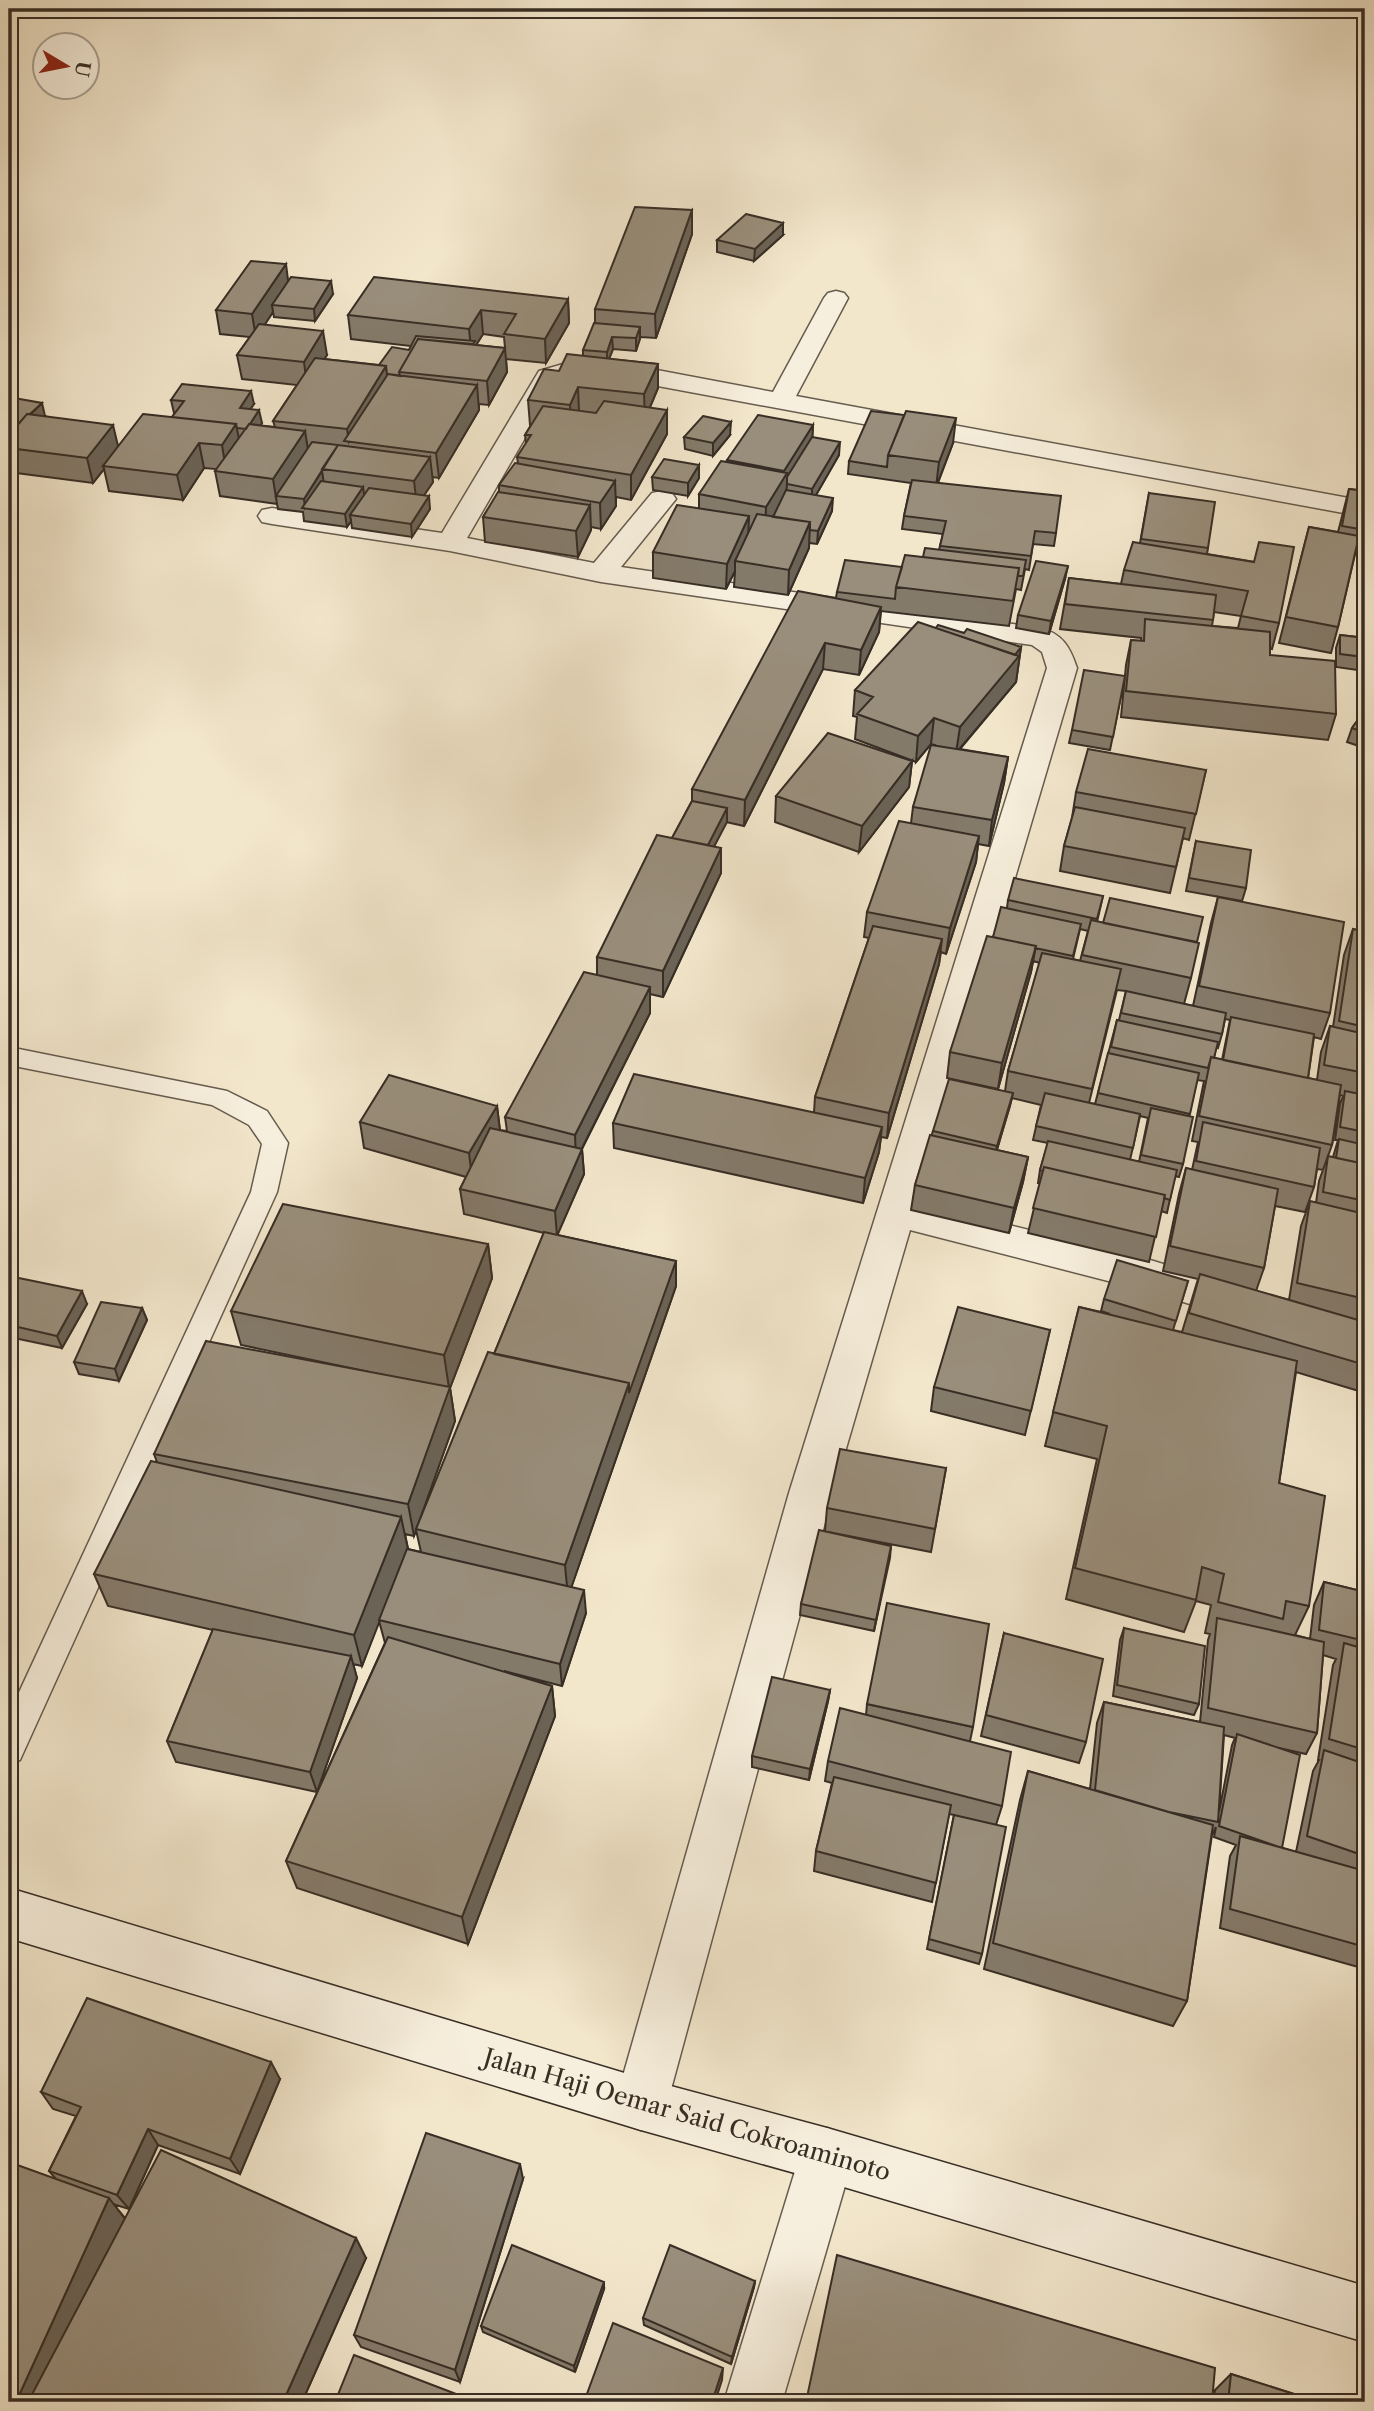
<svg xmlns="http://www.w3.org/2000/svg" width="1374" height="2411" viewBox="0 0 1374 2411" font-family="'Libre Caslon Text',serif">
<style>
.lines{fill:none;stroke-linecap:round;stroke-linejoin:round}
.service-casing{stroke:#665c4e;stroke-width:3}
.minor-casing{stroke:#665c4e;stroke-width:3}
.secondary-casing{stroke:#382e25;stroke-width:3}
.service{fill:#f7efdd;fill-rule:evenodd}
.minor{fill:#f7efdd;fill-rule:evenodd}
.secondary{fill:#f7efdd;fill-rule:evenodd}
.wall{fill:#847a6a;stroke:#382e25;stroke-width:2;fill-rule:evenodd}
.shaded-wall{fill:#6b6356;stroke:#382e25;stroke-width:2}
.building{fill:#998e7b;stroke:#382e25;stroke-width:2}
.labels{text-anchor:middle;stroke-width:5;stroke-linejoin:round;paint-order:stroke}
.near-street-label{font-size:24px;fill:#382e25;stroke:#f7efdd}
</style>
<rect width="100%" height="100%" fill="#f2e6cb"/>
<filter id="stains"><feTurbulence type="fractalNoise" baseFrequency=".00286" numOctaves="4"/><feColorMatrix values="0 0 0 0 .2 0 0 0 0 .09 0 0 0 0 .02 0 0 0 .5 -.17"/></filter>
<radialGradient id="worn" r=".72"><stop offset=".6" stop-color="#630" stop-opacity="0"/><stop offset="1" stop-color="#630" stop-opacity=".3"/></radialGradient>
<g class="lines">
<g class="service-casing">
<path id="service" d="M9 1047 227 1091 267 1111 288 1143 277 1192 20 1760 9 1764V1714L251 1192 262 1144 249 1125 212 1105 9 1065Z"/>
</g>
<g class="minor-casing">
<path id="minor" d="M836 291 844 293 848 298 796 396 1365 501V517L604 376 558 381 467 538 594 563 652 493 662 491 672 493 676 499 621 567 1040 628C1063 634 1070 647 1077 668L919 1203 1147 1259 1260 1294 1266 1305 1260 1316 1246 1321 1147 1291 910 1230 833 1493 667 2104 660 2123 641 2130 622 2123 615 2104 789 1493 1047 668 1042 652 1032 645 601 582 450 551 272 524 262 522 258 516 262 510 272 508 442 533 539 371 570 362 604 360 773 392 824 298 828 293Z
M827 2128 846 2136 854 2155 782 2402H724L800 2155 808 2136Z"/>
</g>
<g class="secondary-casing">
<path id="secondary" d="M9 1888 641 2078 827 2128 1365 2286V2342L827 2182 641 2130 9 1938Z"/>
</g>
<use href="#service" class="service"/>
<use href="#minor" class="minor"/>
<use href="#secondary" class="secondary"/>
</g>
<path class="wall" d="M692 210V234L656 338 640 337 636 351 613 349 609 359 658 364V388L650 407 667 434 631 500 616 497V506L601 529 591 527V530L578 557 485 542 483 517 499 492V485L518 463 517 457 526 444 525 435 531 425H530L528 400 559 371 583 356V350L595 323V309Z
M783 235 754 261 717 252V240Z
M288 281 333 294 315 321 274 317 273 312 264 325 327 355 324 359 379 365 409 350 411 346 351 339 348 315 568 299 569 323 546 363 506 359 507 372 489 405 479 404V410L439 478 432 477 433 482 424 495 430 509 412 537 352 528 351 521 347 527 304 521 303 512 278 509 277 504 220 496 215 471 216 469 204 468 183 500 109 491 104 469 93 483 9 472V403L45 416 118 446 172 417 175 413H174L171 400 254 404 250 409 262 423 260 426 275 427 273 421 297 385 242 379 237 355 250 337 220 334 216 310ZM483 334 504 337 505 348 476 345Z
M813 425 812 437 839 455 816 495 832 511 817 544 809 543V548L788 595 734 587 735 571 726 589 653 578V552L699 508V494L727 462V460Z
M730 435 713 456 685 449 684 437Z
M953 443 938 483 1056 533 1054 546 1033 544 1029 570 1025 569 1021 590 1016 589 1009 626 881 611 879 632 859 675 823 669 744 826 726 822 714 846 721 873 663 997 650 994V1013L582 1149 584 1174 557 1235 676 1261V1286L571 1588 586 1613 562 1686 504 1671 552 1686 555 1716 468 1944 297 1888 286 1861 385 1643 379 1621 362 1666 353 1664 357 1678 317 1792 176 1762 167 1741 213 1630 108 1606 94 1574 157 1462 154 1454 365 1371 241 1345 231 1311 488 1244 492 1278 450 1388 455 1421 418 1524 494 1354 544 1233 464 1214 460 1189 466 1177 364 1148 360 1122 497 1106 500 1130 507 1131 505 1117 597 975V957L672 838 692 801V789L836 598 837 592 902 567 939 550 943 534 902 529 904 516 911 483 848 474 849 461ZM416 1530 421 1552 408 1549 405 1534 414 1536Z
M699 465V478L688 496 653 490 652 477Z
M1349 489 1365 491V556L1355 554 1338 627 1331 653 1279 643 1309 527 1338 532Z
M1149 493 1208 548 1207 554 1254 562 1279 623 1272 649 1270 648V655L1336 714 1328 740 1121 717 1126 665 1131 640 1141 641V638L1060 629 1069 578 1121 584 1124 570 1140 543ZM1214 612 1241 616 1238 628 1212 626Z
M1065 579 1049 634 1016 628 1018 615Z
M936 628 964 633 1021 647 1016 682 960 749 1008 757 1004 783 989 846 978 844 976 862 946 954 941 952 939 964 887 1138 881 1137 879 1152 863 1203 614 1148 613 1123 814 1112 815 1097 869 938 864 937 867 912 911 823 913 807 935 745 931 744 916 762 855 739 857 717 853 716 855 690Z
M1340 635 1365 638V671L1336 667V648Z
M1125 676 1110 750 1069 743 1072 730Z
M1365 710V748L1347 742 1352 728Z
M912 761 909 787 859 852 775 822 776 796Z
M1206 770 1189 840 1183 838 1170 893 1060 871 1064 846 1072 818 1076 792Z
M1196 841 1246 888 1242 901 1186 891Z
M1103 896 1097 922 1191 978 1184 1004 1193 1006 1211 923 1218 897 1330 1013 1321 1039 1314 1037 1308 1078 1317 1080 1321 1052 1330 1026 1333 1027 1344 955 1353 929 1365 932V1383L1362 1392 1296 1372 1279 1483 1309 1606 1295 1635 1310 1639 1314 1605 1324 1582 1365 1592V1969L1220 1928 1230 1856 1236 1845 1214 1837 1216 1827 1212 1835 1187 2001 1173 2026 984 1969 1020 1800 1028 1771 1090 1789 1097 1723 1104 1702 1200 1722 1208 1640 1210 1634 1205 1633 1211 1605 1196 1601 1184 1632 1066 1599 1097 1459 1045 1446 1079 1307 1110 1314 1101 1311 1104 1299 1188 1281 1173 1330 1182 1332 1198 1279 1163 1271 1179 1194 1186 1168 1192 1170 1198 1142 1192 1141 1204 1081 1197 1080 1189 1116 1183 1164 1179 1177 1175 1176 1167 1213 1161 1211 1149 1262 1028 1233 1040 1183H1038L1040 1170 1048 1143 1033 1140 1041 1105 1012 1098 997 1150 1028 1157 1023 1182 1009 1233 911 1210 915 1185 933 1131 1005 1091 1008 1071 1040 963 1033 961 1031 972 998 1089 947 1078 950 1052 993 937 1007 908 1008 900ZM1080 929 1088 931 1080 961 1073 959ZM1117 990 1126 991 1119 1020H1117L1095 1104 1089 1103ZM1225 1019 1230 1020 1222 1060 1214 1058 1216 1047 1218 1048 1222 1034ZM1340 1095 1343 1096 1340 1104 1335 1140H1338L1333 1157 1328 1156 1319 1181 1316 1203 1310 1201 1301 1226 1289 1300 1256 1291 1264 1268 1275 1206 1305 1212 1314 1187 1317 1169 1323 1170 1332 1145ZM1140 1116 1148 1118 1139 1162 1130 1160ZM1323 1655 1336 1659 1333 1665 1318 1760H1319L1313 1771 1296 1852 1282 1848 1279 1748 1306 1754 1317 1733ZM1224 1735 1235 1738 1232 1745 1219 1812Z
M9 1276 87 1304 62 1348 9 1337Z
M142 1308 147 1320 119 1381 79 1374 74 1362Z
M1050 1330 1025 1435 931 1411 934 1387Z
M946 1468 931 1552 828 1532 891 1546 874 1631 800 1615 801 1604 825 1531 827 1508Z
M1124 1628 1199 1704 1194 1715 1113 1696 1120 1640Z
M1004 1633 1086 1742 1079 1763 981 1736Z
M830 1690 828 1701 809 1780 752 1767V1756Z
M867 1704 973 1727 970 1741 1002 1806 996 1825 982 1954 979 1964 927 1949 954 1815 949 1814 932 1902 814 1871 816 1851 832 1783 825 1781 828 1761 866 1715Z
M280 2079 240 2174 158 2145 129 2209 113 2204 125 2218 366 2258 302 2402H9L56 2179 49 2171 76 2116 53 2109 41 2092Z
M523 2179 460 2382 361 2347 354 2335Z
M755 2281 754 2287 731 2364 644 2325 643 2318Z
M604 2289 575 2372 483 2332 481 2326Z
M1231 2374 1319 2402H1213L1215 2390Z"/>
<path class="shaded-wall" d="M692 210V234L656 338 655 314Z
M783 223V235L754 261 755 249Z
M286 264 289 288 272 305 273 312 256 338 252 314Z
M331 281 333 294 315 321 314 309Z
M568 299 569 323 546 363 545 339Z
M481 310 483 334 475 347 471 349 469 329Z
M640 327V339L636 351V338Z
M323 331 327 355 307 386 304 362Z
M612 337 613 349 607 364V352Z
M505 348 507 372 489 405 487 381Z
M658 364V388L645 419 644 394Z
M386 366 389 390 349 442 347 429Z
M477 385 479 410 439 478 436 453Z
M578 387 579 411 571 429 570 405Z
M251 391 254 404 242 421 240 408Z
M42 403 45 416 13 449 9 436Z
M259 410 262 423 249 442 247 429Z
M667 410V434L631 500V475Z
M956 418 953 443 936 487 939 462Z
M731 422 730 435 713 456V443Z
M236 424 241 449 226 470 222 445Z
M113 425 119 450 103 466 104 469 93 483 87 458Z
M813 425 812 450 787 484 786 498 765 533 766 507 783 479 784 471Z
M305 431 309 456 276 496 277 504 273 479Z
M840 442 839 455 812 502V489Z
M199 443 204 468 183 500 177 475Z
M430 457 433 482 417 506 414 481Z
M699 465V478L688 496V483Z
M322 471 324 484 305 508 304 499Z
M615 481 616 506 601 529 600 503Z
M363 487 365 501 350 515 351 521 347 527 345 514Z
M429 496 430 509 412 537 411 524Z
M833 498 832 511 817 544 818 531Z
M590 505 591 530 578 557 576 531Z
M749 516 748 541 735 561V571L726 589 727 564Z
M810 522 809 548 788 595 789 570Z
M1068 566 1065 579 1049 634 1051 621Z
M881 607 879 632 859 675 861 650Z
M825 643 823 669 744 826 745 800Z
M1021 647 1016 682 956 753 960 727 1006 665Z
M934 718 931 744 916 762 918 736Z
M1008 757 1004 783 989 846 992 820Z
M912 761 909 787 859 852 862 826Z
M727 808V822L707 860V846Z
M979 836 976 862 946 954 950 928Z
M721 848V873L663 997V971Z
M942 939 939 964 887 1138 889 1113Z
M1036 946 1031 972 998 1089 1002 1063Z
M650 987V1013L576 1160 575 1135Z
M1013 1093 1010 1106 994 1159 997 1146Z
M497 1106 500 1131 472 1178 469 1153Z
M882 1127 879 1152 863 1203 865 1178Z
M582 1149 584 1174 557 1236 555 1211Z
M1028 1157 1023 1182 1009 1233 1014 1208Z
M488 1244 492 1278 450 1388 455 1421 414 1536 408 1504 449 1388 444 1355Z
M676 1261V1286L568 1597 565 1565 629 1383Z
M82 1291 87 1304 62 1348 57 1336Z
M142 1308 147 1320 119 1381 115 1369Z
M401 1517 408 1549 362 1666 354 1635Z
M891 1546 890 1558 874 1631 876 1620Z
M584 1590 586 1613 562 1686 560 1664Z
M351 1656 357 1678 317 1792 310 1772Z
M552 1686 555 1716 468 1944 462 1917Z
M830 1690 828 1701 809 1780 810 1769Z
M271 2062 280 2079 240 2174 230 2159Z
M148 2129 158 2145 129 2209 117 2195Z
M520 2164 523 2179 460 2382 455 2370Z
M109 2198 125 2219 44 2402H16Z
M356 2238 366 2258 302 2402H283Z
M755 2281 754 2287 731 2364 732 2357Z
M604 2282V2289L575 2372 574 2366Z
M723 2368 722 2380 715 2402H712Z"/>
<path class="building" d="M635 207 692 210 655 314 595 309Z
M746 214 783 223 755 249 717 240Z
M251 261 286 264 252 314 216 310Z
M291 277 331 281 314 309 272 305Z
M374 277 568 299 545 339 504 334 516 314 481 310 469 329 348 315Z
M594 323 640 327 636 338 612 337 607 352 583 350Z
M259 324 323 331 304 362 237 355Z
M416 336 475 341 473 344 418 339 399 372 400 376 387 374 386 366 379 365 392 347 409 350Z
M418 339 505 348 487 381 399 372Z
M567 354 658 364 644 394 578 387 570 405 528 400 544 369 559 371Z
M315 358 386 366 347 429 273 421Z
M388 374 477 385 436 453 344 441Z
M182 384 251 391 240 408 259 410 250 424H249L246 429 237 428 236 424 172 417 184 401 171 400Z
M14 398 42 403 30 414H27L9 435V403Z
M604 401 667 410 631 475 517 457 531 435H525L543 406 596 413Z
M871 411 904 415 888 455 887 467 849 461Z
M906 411 956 418 939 462 888 455Z
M27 414 113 425 87 458 9 448V435Z
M143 414 236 424 222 445 199 443 177 475 103 466Z
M758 415 813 425 784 471 727 460Z
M703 416 731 422 713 443 684 437Z
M249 424 305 431 273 479 215 471Z
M812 437 840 442 812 489 787 484V477Z
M312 442 338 445 304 499 276 496Z
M338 445 430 457 414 481 322 469Z
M664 459 699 465 688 483 652 477Z
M721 461 787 473 766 507 699 494Z
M515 463 615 481 600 503 499 485Z
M912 480 1061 496 1056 533 1035 531 1031 556 940 546 946 521 904 516Z
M321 481 363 487 345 514 302 508Z
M369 488 429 496 411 524 350 515Z
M1349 489 1365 491V530L1342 526Z
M786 490 833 498 818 531 810 530V522L773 517Z
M498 492 590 505 576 531 483 517Z
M1149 493 1215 502 1208 548 1141 539Z
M677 505 749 516 727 564 653 552Z
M757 514 810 522 789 570 735 561Z
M1309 527 1359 536 1338 627 1286 617Z
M1133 542 1254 562 1259 542 1294 547 1279 623 1241 616 1248 591 1124 570Z
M925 548 1026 560 1023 576H1018L1019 568 923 557Z
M905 555 1019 568 1013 601 896 587Z
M845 560 902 567 896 587 895 599 837 592Z
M1036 561 1068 566 1051 621 1018 615Z
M1069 578 1216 595 1213 620 1065 604Z
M798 591 881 607 861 650 825 643 745 800 692 789Z
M1145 619 1270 632V655L1335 661 1336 714 1126 691 1131 640 1144 641Z
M918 622 1019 656 960 727 934 718 918 736 857 714 873 697 855 690Z
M938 625 964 633 967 629 1021 647 1015 655 936 628Z
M1340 635 1365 638V657L1340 654Z
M1084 670 1125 676 1113 737 1072 730Z
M1365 710V733L1352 728Z
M828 733 912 761 862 826 776 796Z
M931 745 1008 757 992 820 913 807Z
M1088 749 1206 770 1196 814 1076 792Z
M692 801 727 808 708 845 672 838Z
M1075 807 1185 828 1176 867 1064 846Z
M899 821 979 836 950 928 867 912Z
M657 835 721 848 663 971 597 957Z
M1196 841 1251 850 1246 888 1189 878Z
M1014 878 1103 896 1097 919 1008 900Z
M1218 897 1344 922 1330 1013 1199 986Z
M1110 898 1203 917 1197 942 1103 923Z
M1001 907 1081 924 1073 956 1035 948 1036 946 993 937Z
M1091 920 1199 943 1191 978 1082 955Z
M873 926 942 939 889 1113 815 1097Z
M1353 929 1365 932V1027L1339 1021Z
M987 936 1036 946 1002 1063 950 1052Z
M1042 953 1121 969 1092 1089 1008 1071Z
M584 972 650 987 575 1135 505 1117Z
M1126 991 1226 1013 1222 1034 1121 1013Z
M1231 1017 1314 1034 1308 1078 1223 1060Z
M1117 1020 1218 1042 1214 1058 1211 1057 1208 1068 1111 1047Z
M1330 1026 1365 1034V1073L1324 1065Z
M1108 1053 1199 1073 1190 1114 1098 1093Z
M1211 1057 1341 1085 1332 1145 1199 1116Z
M634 1074 882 1127 865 1178 613 1123Z
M389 1075 497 1106 469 1153 360 1122Z
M949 1079 1013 1093 997 1146 933 1131Z
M1345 1091 1365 1095V1132L1340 1127Z
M1045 1093 1140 1114 1133 1148 1036 1126Z
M1151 1108 1193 1117 1183 1164 1141 1155Z
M1203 1122 1320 1148 1314 1187 1196 1161Z
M490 1128 582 1149 555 1211 460 1189Z
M930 1135 1028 1157 1014 1208 915 1185Z
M1339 1139 1365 1145V1164L1336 1158Z
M1048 1141 1177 1170 1170 1200 1164 1198 1165 1195 1044 1167 1043 1171 1040 1170Z
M1328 1156 1365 1164V1201L1323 1192Z
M1044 1167 1165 1195 1156 1237 1033 1208Z
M1186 1168 1278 1189 1264 1268 1170 1246Z
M1310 1201 1365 1214V1299L1297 1283Z
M283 1204 488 1244 444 1355 231 1311Z
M544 1232 676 1261 629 1393V1383L494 1354Z
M1117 1260 1188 1281 1176 1321 1104 1299Z
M1200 1274 1365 1322V1365L1189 1313Z
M9 1276 82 1291 57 1336 9 1325Z
M101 1302 142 1308 115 1369 74 1362Z
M958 1307 1050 1330 1031 1411 934 1387Z
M1079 1307 1297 1361 1279 1483 1325 1496 1309 1606 1286 1601 1283 1619 1218 1602 1224 1574 1202 1567 1196 1600 1075 1568 1107 1426 1053 1412Z
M206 1341 450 1387 408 1504 154 1454Z
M488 1352 629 1383 565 1565 416 1529Z
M840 1449 946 1468 935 1529 827 1508Z
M151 1461 401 1517 354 1635 94 1574Z
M819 1530 891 1546 876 1620 801 1604Z
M407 1549 584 1590 560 1664 379 1620Z
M1324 1582 1365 1592V1641L1319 1630Z
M887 1603 989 1624 973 1727 867 1704Z
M1217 1618 1324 1642 1317 1733 1208 1708Z
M1124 1628 1205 1646 1199 1704 1117 1685Z
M213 1629 351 1656 310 1772 167 1741Z
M1004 1633 1103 1659 1086 1742 986 1715Z
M388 1637 552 1686 462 1917 286 1861Z
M1344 1643 1365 1649V1750L1329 1739Z
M772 1677 830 1690 810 1769 752 1756Z
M1104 1702 1224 1727 1218 1822 1169 1812 1095 1790Z
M840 1708 1011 1752 1002 1806 828 1761Z
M1237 1734 1300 1755 1282 1848 1219 1826Z
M1324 1750 1365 1764V1856L1307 1836Z
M1028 1771 1213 1825 1187 2001 993 1943Z
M834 1777 951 1805 936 1883 816 1851Z
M954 1815 1006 1827 982 1954 929 1939Z
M1240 1836 1365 1871V1947L1230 1909Z
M87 1998 271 2062 230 2159 148 2129 117 2195 49 2171 81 2107 41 2092Z
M426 2133 520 2164 455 2370 354 2335Z
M161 2150 356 2238 283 2402H28Z
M9 2162 109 2198 16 2402H9Z
M512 2245 604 2282 574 2366 481 2326Z
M670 2245 755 2281 732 2357 643 2318Z
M837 2255 1215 2368 1212 2402H806Z
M613 2323 723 2368 712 2402H584Z
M354 2355 477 2402H335Z
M1231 2374 1319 2402H1228Z"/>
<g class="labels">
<g class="near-street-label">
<text transform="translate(687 2115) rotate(16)" y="8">Jalan Haji Oemar Said Cokroaminoto</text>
</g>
</g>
<rect width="1374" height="2411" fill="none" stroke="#f2e6cb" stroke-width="35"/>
<rect x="10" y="10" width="1353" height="2390" fill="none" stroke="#382e25" stroke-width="3.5"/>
<rect x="18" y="18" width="1339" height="2376" fill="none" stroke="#382e25" stroke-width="2"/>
<g transform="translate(66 66) rotate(100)"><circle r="33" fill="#f7efdd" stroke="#aba293" stroke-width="2"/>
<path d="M0-5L12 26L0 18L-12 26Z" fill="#8f2418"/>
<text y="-10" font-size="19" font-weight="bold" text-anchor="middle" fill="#382e25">U</text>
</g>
<rect width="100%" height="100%" filter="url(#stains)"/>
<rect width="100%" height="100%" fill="url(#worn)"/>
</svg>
